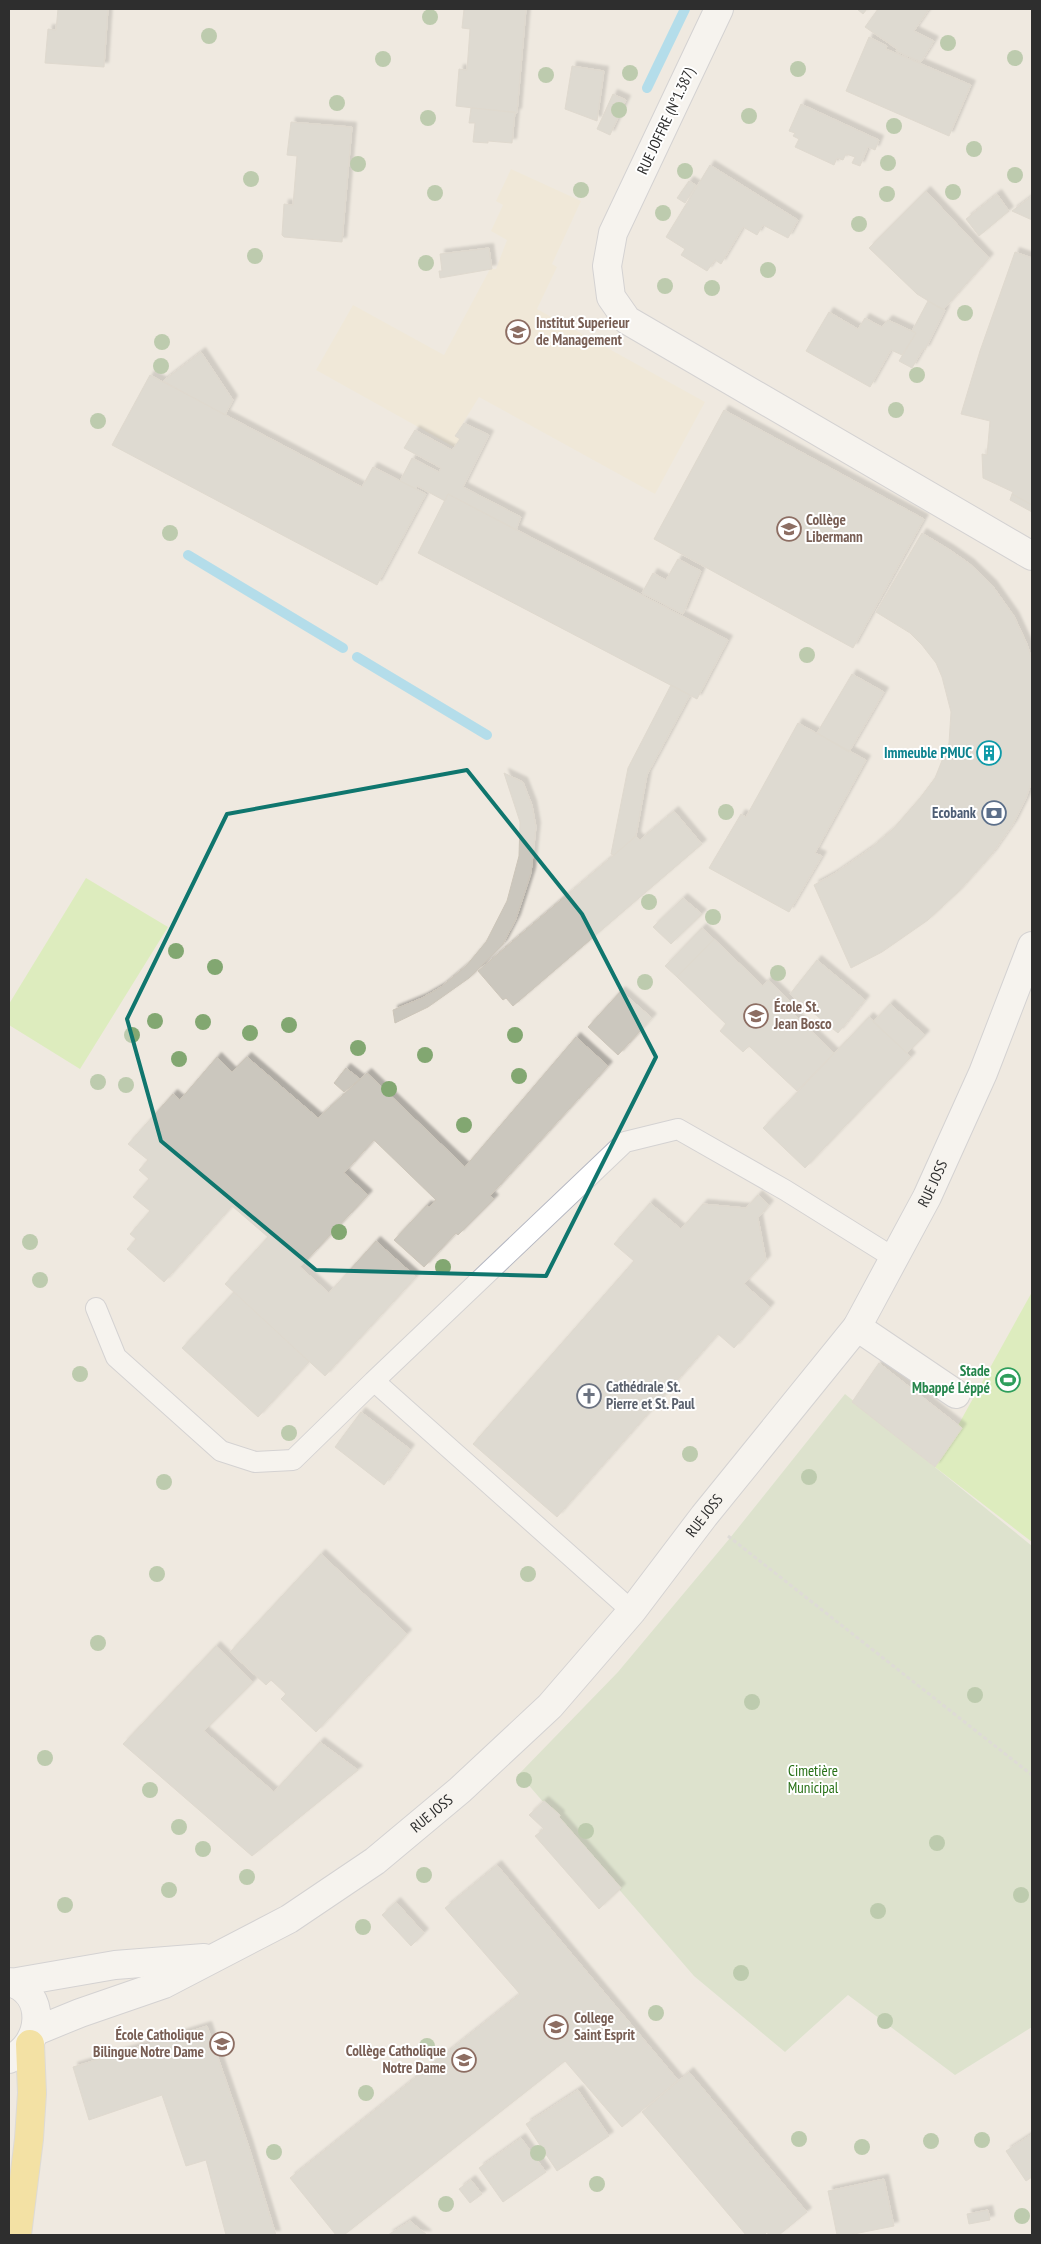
<svg xmlns="http://www.w3.org/2000/svg" width="1041" height="2244" viewBox="0 0 1041 2244" font-family="'PT Sans Narrow',sans-serif">
<style>
.education{fill:#f1e7cf}
.cemetery{fill:#c7dab6}
.pitch{fill:#c8f095}
.lines{fill:none;stroke-linecap:round;stroke-linejoin:round}
.stream{stroke:#6ecff6;stroke-width:10}
.building{fill:#cbc7be;stroke:#ccc5b9;filter:url(#shadow)}
.service-casing{stroke:#b4b6c1;stroke-width:22}
.minor-casing{stroke:#b4b6c1;stroke-width:30}
.secondary-casing{stroke:#b4b6c1;stroke-width:30}
.primary-casing{stroke:#c9c9c9;stroke-width:30}
.path{stroke:#c9c9c9;stroke-width:3;stroke-dasharray:4 2.5;stroke-linecap:butt}
.service{stroke:#fff;stroke-width:20}
.minor{stroke:#fff;stroke-width:28}
.secondary{stroke:#fff;stroke-width:28}
.primary{stroke:#f9d85b;stroke-width:28}
.tree{fill:#82a771}
.marked{fill:none;stroke:#0f766e;stroke-width:4;stroke-linejoin:round}
.labels{text-anchor:middle;stroke-width:4;stroke-linejoin:round;paint-order:stroke}
.street-label{font-size:15px;fill:#2e2e2e;stroke:#fff}
.education-label{font-size:15px;font-weight:bold;fill:#785e54;stroke:#fff;text-anchor:start}
.culture-label{font-size:15px;font-weight:bold;fill:#0d838f;stroke:#fff;text-anchor:end}
.service-label{font-size:15px;font-weight:bold;fill:#4e5e75;stroke:#fff;text-anchor:end}
.leisure-label{font-size:15px;font-weight:bold;fill:#27864d;stroke:#fff;text-anchor:end}
.worship-label{font-size:15px;font-weight:bold;fill:#5b616d;stroke:#fff;text-anchor:start}
.park-label{font-size:15px;fill:#287117;stroke:#fff}
</style>
<defs>
<filter id="shadow"><feDropShadow dx="4.5" dy="-4.5" stdDeviation="1" flood-color="#0004"/></filter>
</defs>
<rect width="100%" height="100%" fill="#efe9e0"/>
<path class="education" d="M511 169 581 201 552 264 557 267 537 309 705 402 655 494 479 397 455 436 460 439 454 447 316 370 353 305 444 355 490 269H496L507 240 491 231 503 205 496 201Z"/>
<path class="cemetery" d="M845 1394 1032 1546V2027L955 2075 848 1995 785 2052 694 1976 519 1774 618 1672 730 1538Z"/>
<path class="pitch" d="M86 878 168 927 80 1069 9 1025V1004Z
M1032 1292V1542L935 1467Z"/>
<g class="lines">
<path class="stream" d="M647 88 685 9
M188 555 343 648
M357 657 487 735"/>
</g>
<path class="building" d="M58 9H108L104 67 45 63 48 29 56 30Z
M464 9H526L517 113 456 106 459 69 467 70 470 29 462 28Z
M857 9H867L863 14Z
M878 9H929L914 31 934 41 921 62 896 51 897 49 865 27Z
M869 37 887 46 886 49 971 85 949 136 846 91Z
M572 66 604 71 597 121 565 109Z
M613 94 626 100 610 135 597 129Z
M801 104 879 140 875 150 868 147 860 166 852 163 855 157 846 154 843 160 837 158 834 165 795 147 799 139 793 136 795 133 789 131Z
M471 108 515 112 512 143 488 141V143L473 142 475 123H469Z
M291 122 352 127 342 242 284 237 282 235 284 204 293 205 297 156 287 155Z
M710 165 798 220 788 238 763 225 757 235 743 227 721 264 715 260 707 271 681 255 685 249 666 237Z
M689 181 696 185 685 203 677 198Z
M926 191 989 258 943 310 917 294 869 248Z
M997 194 1009 211 979 236 966 219Z
M1032 196V220L1012 211Z
M489 248 492 269 440 278 439 271H442L440 254Z
M1015 252 1032 258V505L1012 494 1013 492 983 478 982 454 987 455 990 421 961 414 980 351Z
M928 301 945 310 925 350 923 349 912 368 899 361 916 333 912 331Z
M829 312 858 329 865 318 882 327 888 320 916 333 902 355 891 350 870 387 806 351Z
M201 352 233 400 225 415 163 381Z
M150 375 362 487 373 467 426 494 377 585 112 445Z
M724 410 924 519 853 648 654 539Z
M464 423 489 435 463 487 521 517 516 530 448 494 445 501 417 486 416 489 400 481 412 458 439 472 441 468 404 448 415 430 452 450 460 439 455 436Z
M448 494 728 640 697 699 418 553Z
M1012 494 1032 505V512L1010 500Z
M922 533 950 550 970 564 992 585 1014 616 1027 644 1032 660V781L1026 798 1013 824 992 854 958 892 928 920 882 952 851 968 814 885 834 874 870 849 893 829 920 798 935 778 949 743 951 712 942 677 936 663 922 645 910 633 876 612Z
M678 559 701 571 683 614 642 593 653 573 666 580Z
M852 674 884 692 849 752 817 733Z
M671 685 690 695 647 775 636 836 614 855 611 854 628 768Z
M798 723 866 760 815 853 822 856 789 912 709 868 741 814 746 817Z
M504 773 523 782 532 805 536 827 531 873 516 919 503 944 469 978 428 1007 395 1023 393 1010 422 998 441 987 466 966 486 942 507 901 519 856 520 822Z
M674 811 702 844 513 1006 506 998 503 1000 478 971 636 836 640 840Z
M683 898 702 914 671 944 653 927Z
M702 928 714 939 677 977 665 966Z
M714 939 763 986 768 980 791 1002 786 1007 834 1053 797 1091 749 1046 743 1052 720 1031 726 1024 677 977Z
M817 960 865 1000 838 1033 790 994Z
M621 991 652 1018 618 1055 588 1027Z
M890 1004 925 1035 907 1053 873 1022Z
M869 1017 911 1057 805 1168 763 1128Z
M576 1037 608 1066 490 1196 494 1199 458 1235 456 1233 424 1267 394 1240 427 1205 429 1207 436 1200 374 1140 344 1173 368 1195 300 1267 329 1293 376 1241 416 1277 325 1376 225 1284 268 1237 232 1206 164 1282 127 1249 136 1239 130 1234 150 1211 133 1197 149 1179 139 1170 148 1160 128 1144 173 1094 180 1100 217 1057 232 1072 247 1057 318 1118 367 1073 465 1167Z
M346 1068 360 1079 344 1092 334 1083Z
M758 1195 769 1205 758 1218 766 1260 744 1284 770 1307 734 1348 718 1334 557 1517 473 1444 634 1261 614 1244 650 1203 681 1229 703 1204 746 1208Z
M234 1292 309 1362 258 1417 182 1348Z
M879 1363 962 1428 935 1467 852 1402Z
M361 1412 410 1449 384 1485 335 1447Z
M321 1554 407 1634 316 1732 281 1699 286 1694 271 1680 266 1685 230 1652Z
M216 1646 253 1682 204 1731 274 1792 320 1742 358 1770 252 1856 123 1744Z
M544 1801 560 1815 559 1817 621 1888 599 1909 535 1836 544 1829 529 1815Z
M497 1865 678 2080 622 2127 565 2061 344 2235H336L290 2178 520 1994 445 1908Z
M396 1902 424 1933 411 1946 382 1915Z
M207 2026 248 2144 276 2235H226L206 2160 186 2166 162 2095 89 2120 73 2067Z
M689 2072 807 2212 779 2235H769L767 2232 764 2235H746L642 2112Z
M578 2090 609 2136 557 2171 526 2124Z
M1032 2134V2177L1026 2181 1006 2151Z
M521 2138 546 2172 503 2202 479 2168Z
M884 2179 894 2226 849 2235H837L828 2191Z
M471 2180 482 2194 470 2203 459 2189Z
M988 2210 990 2220 969 2224 967 2214Z
M410 2221 427 2235H388Z"/>
<g class="lines">
<g class="service-casing">
<path id="service" d="M96 1308 116 1357 221 1451 255 1462 293 1460 374 1381
M632 1611 374 1381 625 1142 678 1129 785 1190 894 1258"/>
</g>
<g class="minor-casing">
<path id="minor" d="M719 9 613 233 607 266 611 297 627 320 1032 556
M857 1327 956 1394"/>
</g>
<g class="secondary-casing">
<g id="secondary">
<path d="M9 1982C48 1992 43 2046 9 2059"/>
<path d="M11 1983 115 1965 204 1958"/>
<path id="s1" d="M36 2031 80 2013 164 1984 289 1919 375 1861 460 1790 550 1706 632 1611 704 1516 857 1327 927 1197 983 1073 1032 946"/>
</g>
</g>
<g class="primary-casing">
<path id="primary" d="M17 2235 29 2139 32 2093 30 2044"/>
</g>
<path class="path" d="M728 1536 1032 1775"/>
<use href="#service" class="service"/>
<use href="#minor" class="minor"/>
<use href="#secondary" class="secondary"/>
<use href="#primary" class="primary"/>
</g>
<g class="tree">
<circle cx="430" cy="17" r="8"/>
<circle cx="209" cy="36" r="8"/>
<circle cx="948" cy="43" r="8"/>
<circle cx="1015" cy="58" r="8"/>
<circle cx="383" cy="59" r="8"/>
<circle cx="798" cy="69" r="8"/>
<circle cx="630" cy="73" r="8"/>
<circle cx="546" cy="75" r="8"/>
<circle cx="337" cy="103" r="8"/>
<circle cx="619" cy="110" r="8"/>
<circle cx="749" cy="116" r="8"/>
<circle cx="428" cy="118" r="8"/>
<circle cx="894" cy="126" r="8"/>
<circle cx="974" cy="149" r="8"/>
<circle cx="888" cy="163" r="8"/>
<circle cx="358" cy="164" r="8"/>
<circle cx="685" cy="171" r="8"/>
<circle cx="1015" cy="175" r="8"/>
<circle cx="251" cy="179" r="8"/>
<circle cx="581" cy="190" r="8"/>
<circle cx="953" cy="192" r="8"/>
<circle cx="435" cy="193" r="8"/>
<circle cx="887" cy="194" r="8"/>
<circle cx="663" cy="213" r="8"/>
<circle cx="859" cy="224" r="8"/>
<circle cx="255" cy="256" r="8"/>
<circle cx="426" cy="263" r="8"/>
<circle cx="768" cy="270" r="8"/>
<circle cx="665" cy="286" r="8"/>
<circle cx="712" cy="288" r="8"/>
<circle cx="965" cy="313" r="8"/>
<circle cx="162" cy="342" r="8"/>
<circle cx="161" cy="366" r="8"/>
<circle cx="917" cy="375" r="8"/>
<circle cx="896" cy="410" r="8"/>
<circle cx="98" cy="421" r="8"/>
<circle cx="170" cy="533" r="8"/>
<circle cx="807" cy="655" r="8"/>
<circle cx="726" cy="812" r="8"/>
<circle cx="649" cy="902" r="8"/>
<circle cx="713" cy="917" r="8"/>
<circle cx="176" cy="951" r="8"/>
<circle cx="215" cy="967" r="8"/>
<circle cx="778" cy="973" r="8"/>
<circle cx="645" cy="982" r="8"/>
<circle cx="155" cy="1021" r="8"/>
<circle cx="203" cy="1022" r="8"/>
<circle cx="289" cy="1025" r="8"/>
<circle cx="250" cy="1033" r="8"/>
<circle cx="132" cy="1035" r="8"/>
<circle cx="515" cy="1035" r="8"/>
<circle cx="358" cy="1048" r="8"/>
<circle cx="425" cy="1055" r="8"/>
<circle cx="179" cy="1059" r="8"/>
<circle cx="519" cy="1076" r="8"/>
<circle cx="98" cy="1082" r="8"/>
<circle cx="126" cy="1085" r="8"/>
<circle cx="389" cy="1089" r="8"/>
<circle cx="464" cy="1125" r="8"/>
<circle cx="339" cy="1232" r="8"/>
<circle cx="30" cy="1242" r="8"/>
<circle cx="443" cy="1267" r="8"/>
<circle cx="40" cy="1280" r="8"/>
<circle cx="80" cy="1374" r="8"/>
<circle cx="289" cy="1433" r="8"/>
<circle cx="690" cy="1454" r="8"/>
<circle cx="809" cy="1477" r="8"/>
<circle cx="164" cy="1482" r="8"/>
<circle cx="157" cy="1574" r="8"/>
<circle cx="528" cy="1574" r="8"/>
<circle cx="98" cy="1643" r="8"/>
<circle cx="975" cy="1695" r="8"/>
<circle cx="752" cy="1702" r="8"/>
<circle cx="45" cy="1758" r="8"/>
<circle cx="524" cy="1780" r="8"/>
<circle cx="150" cy="1790" r="8"/>
<circle cx="179" cy="1827" r="8"/>
<circle cx="586" cy="1831" r="8"/>
<circle cx="937" cy="1843" r="8"/>
<circle cx="203" cy="1849" r="8"/>
<circle cx="424" cy="1875" r="8"/>
<circle cx="247" cy="1877" r="8"/>
<circle cx="169" cy="1890" r="8"/>
<circle cx="1021" cy="1895" r="8"/>
<circle cx="65" cy="1905" r="8"/>
<circle cx="878" cy="1911" r="8"/>
<circle cx="363" cy="1927" r="8"/>
<circle cx="741" cy="1973" r="8"/>
<circle cx="656" cy="2013" r="8"/>
<circle cx="885" cy="2021" r="8"/>
<circle cx="427" cy="2046" r="8"/>
<circle cx="366" cy="2093" r="8"/>
<circle cx="799" cy="2139" r="8"/>
<circle cx="982" cy="2140" r="8"/>
<circle cx="931" cy="2141" r="8"/>
<circle cx="862" cy="2147" r="8"/>
<circle cx="274" cy="2152" r="8"/>
<circle cx="538" cy="2153" r="8"/>
<circle cx="597" cy="2184" r="8"/>
<circle cx="446" cy="2204" r="8"/>
<circle cx="1022" cy="2216" r="8"/>
</g>
<path d="M0 0H1041V2244H0ZM467 770 582 914 656 1057 546 1276 316 1270 161 1141 127 1019 227 814Z" fill="#efe9e0" fill-opacity=".55" fill-rule="evenodd"/>
<path class="marked" d="M467 770 582 914 656 1057 546 1276 316 1270 161 1141 127 1019 227 814Z"/>
<defs>
<g id="school-ring" transform="scale(1.25)"><circle r="9.5" fill="#fff" stroke="#8d6e63" stroke-width="1.5"/><path d="M0-5L7-2L0 1L-7-2ZM-4 1L0 2.5L4 1V4Q0 6-4 4Z" fill="#8d6e63"/></g>
<g id="building-ring" transform="scale(1.25)"><circle r="9.5" fill="#fff" stroke="#0f9aa8" stroke-width="1.5"/><path d="M-4-6H4V6H1V3H-1V6H-4ZM-2.5-4.3h1.7v1.8h-1.7ZM.8-4.3h1.7v1.8H.8ZM-2.5-1h1.7V.8h-1.7ZM.8-1h1.7V.8H.8Z" fill="#0f9aa8"/></g>
<g id="bank-ring" transform="scale(1.25)"><circle r="9.5" fill="#fff" stroke="#5c6f8a" stroke-width="1.5"/><path d="M-6-4H6V4H-6ZM0-2.3a2.3 2.3 0 1 0 0 4.6a2.3 2.3 0 1 0 0-4.6Z" fill="#5c6f8a"/></g>
<g id="stadium-ring" transform="scale(1.25)"><circle r="9.5" fill="#fff" stroke="#2e9e5b" stroke-width="1.5"/><path d="M0-5a6.5 5 0 1 0 0 10a6.5 5 0 1 0 0-10ZM-3.5-1.8h7v3.6h-7Z" fill="#2e9e5b"/></g>
<g id="church-ring" transform="scale(1.25)"><circle r="9.5" fill="#fff" stroke="#6b7280" stroke-width="1.5"/><path d="M-1.2-6h2.4v3.5h3.3v2.4h-3.3V6h-2.4V-.1h-3.3v-2.4h3.3Z" fill="#6b7280"/></g>
</defs>
<g fill-rule="evenodd">
<use href="#school-ring" x="518" y="332"/>
<use href="#school-ring" x="789" y="529"/>
<use href="#building-ring" x="989" y="753"/>
<use href="#bank-ring" x="994" y="813"/>
<use href="#school-ring" x="756" y="1016"/>
<use href="#stadium-ring" x="1008" y="1380"/>
<use href="#church-ring" x="589" y="1396"/>
<use href="#school-ring" x="556" y="2027"/>
<use href="#school-ring" x="222" y="2044"/>
<use href="#school-ring" x="464" y="2060"/>
</g>
<g class="labels">
<g class="street-label">
<text transform="translate(666 121) rotate(-65)" y="5">RUE JOFFRE (N°1.387)</text>
<text dy="5" stroke="none"><textPath href="#s1" startOffset="1265">RUE JOSS</textPath></text>
<text dy="5" stroke="none"><textPath href="#s1" startOffset="860">RUE JOSS</textPath></text>
<text dy="5" stroke="none"><textPath href="#s1" startOffset="455">RUE JOSS</textPath></text>
</g>
<g class="education-label">
<text x="536" y="328">Institut Superieur<tspan x="536" dy="17">de Management</tspan></text>
<text x="806" y="525">Collège<tspan x="806" dy="17">Libermann</tspan></text>
<text x="774" y="1012">École St.<tspan x="774" dy="17">Jean Bosco</tspan></text>
<text x="574" y="2023">College<tspan x="574" dy="17">Saint Esprit</tspan></text>
<text x="204" y="2040" text-anchor="end">École Catholique<tspan x="204" dy="17">Bilingue Notre Dame</tspan></text>
<text x="446" y="2056" text-anchor="end">Collège Catholique<tspan x="446" dy="17">Notre Dame</tspan></text>
</g>
<g class="culture-label">
<text x="972" y="758">Immeuble PMUC</text>
</g>
<g class="service-label">
<text x="976" y="818">Ecobank</text>
</g>
<g class="leisure-label">
<text x="990" y="1376">Stade<tspan x="990" dy="17">Mbappé Léppé</tspan></text>
</g>
<g class="worship-label">
<text x="606" y="1392">Cathédrale St.<tspan x="606" dy="17">Pierre et St. Paul</tspan></text>
</g>
<g class="park-label">
<text x="813" y="1776">Cimetière<tspan x="813" dy="17">Municipal</tspan></text>
</g>
</g>
<rect width="1041" height="2244" fill="none" stroke="#2e2e2e" stroke-width="20"/>
</svg>
